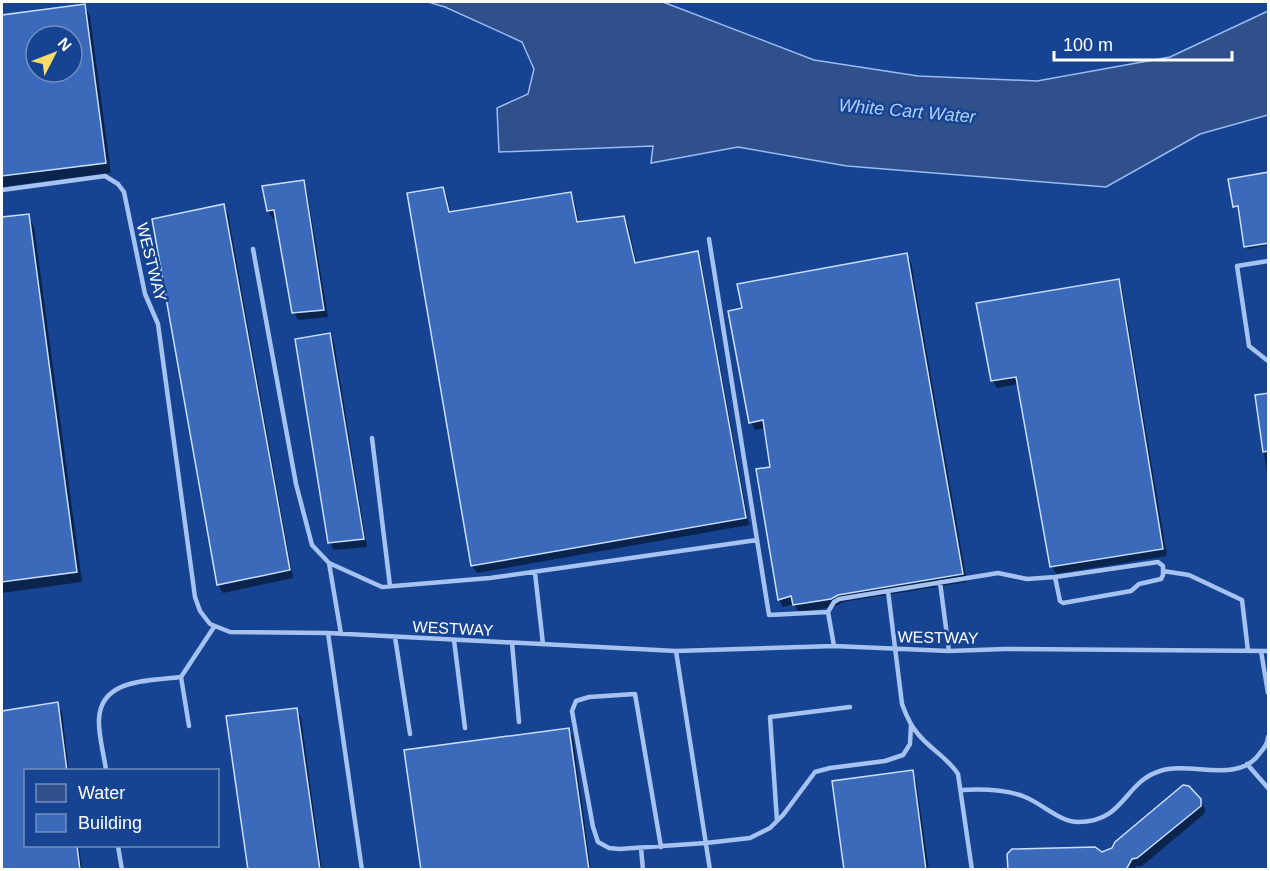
<svg xmlns="http://www.w3.org/2000/svg" width="1270" height="871" viewBox="0 0 1270 871" font-family="Helvetica,sans-serif">
<style>
.water{fill:#2f508b;stroke:#98bcf3;stroke-width:1.5}
.shadow{fill:#0007;fill-rule:evenodd}
.building{fill:#3b6aba;stroke:#ccdefc;stroke-width:1.5;fill-rule:evenodd}
.lines{fill:none;stroke-linecap:round;stroke-linejoin:round}
.service{stroke:#a5c2f1;stroke-width:4.5}
.labels{text-anchor:middle;stroke-width:5;stroke-linejoin:round;paint-order:stroke}
.street-label{font-size:16px;fill:#fff;stroke:#164493}
.water-label{font-size:18px;font-style:italic;fill:#b2cdf7;stroke:#164493}
</style>
<rect width="100%" height="100%" fill="#164493"/>
<path class="water" d="M428 2H663L814 60 918 76 1037 81 1170 57 1268 11V115L1200 134 1106 187 847 166 738 147 651 163 653 146 499 152 497 108 528 94 534 69 522 42 445 7Z"/>
<path class="shadow" d="M84 5 90 16 111 173 2 187V16ZM36 36H72V72H36Z
M1268 174V245L1247 249 1239 207 1235 208 1234 206Z
M303 182 307 190 328 317 298 320 294 312 277 218 273 219 268 211 264 187Z
M442 188 447 196 451 214 571 194 575 202 579 223 623 217 628 225 637 264 697 252 701 260 749 525 477 573 472 566Z
M223 206 228 213 293 578 223 593 218 585 153 220Z
M28 215 34 226 82 582 2 593V219Z
M906 254 911 262 967 582 843 602 836 606 799 613 794 604 783 607 779 599 772 468 766 428 755 430 751 422Z
M1118 280 1122 288 1167 556 1056 574 1052 566 1019 384 997 388 993 381Z
M330 335 334 342 367 547 334 550 330 543Z
M1268 394V481L1256 397Z
M57 704 62 712 69 770H26V846H79L82 870H2V712Z
M296 709 301 717 322 870H250Z
M569 730 573 737 591 870H422Z
M912 772 916 779 929 870H846Z
M1200 800 1205 809 1204 814 1142 866H1136L1135 870H1010L1102 853 1113 849Z"/>
<path class="building" d="M85 4 106 163 2 176V15ZM36 36H72V72H36Z
M1269 172V243L1244 247 1238 206 1233 207 1228 179Z
M304 180 324 310 292 313 274 210 267 211 262 186Z
M443 187 449 212 571 192 577 222 624 216 635 263 698 251 746 518 471 566 407 193Z
M224 204 290 570 217 585 152 219Z
M29 214 77 572 2 582V217Z
M907 253 963 574 838 595 831 599 793 605 791 596 778 600 756 469 770 467 763 420 749 423 728 311 742 308 737 284Z
M1119 279 1163 549 1050 567 1016 377 991 381 976 303Z
M330 333 364 539 328 543 295 339Z
M1269 393V451L1263 452 1255 395Z
M58 702 67 771H26V846H77L80 870H2V711Z
M297 708 320 870H248L226 716Z
M569 728 589 870H421L404 750Z
M913 770 926 870H844L832 781Z
M1183 785 1189 786 1201 799V806L1137 858 1132 859 1126 870H1008L1007 854 1012 849 1095 847 1102 852 1112 848 1115 842Z"/>
<g class="lines">
<path class="service" d="M2 190 105 176 118 184 124 192 145 294 158 324 195 597 200 611 210 624 230 632 328 633 676 651 834 646 949 651 1005 649 1268 651
M709 239 769 615 828 612 834 646
M253 249 296 484 312 545 329 563 382 587 490 578 757 540
M1268 261 1237 266 1249 346 1268 361
M372 438 390 586
M329 563 341 634
M1163 571 1189 575 1242 600 1248 651
M535 573 543 644
M940 582 949 651
M888 591 902 704C906 715 910 725 918 734 930 749 948 758 958 774L972 870
M828 612 834 602 839 599 998 573 1027 579 1055 577 1158 562 1163 566V575L1161 579 1139 584 1131 591 1063 603 1060 601 1055 577
M328 633 362 870
M395 637 410 734
M454 640 465 728
M512 643 519 722
M676 651 710 870
M1261 651 1268 693
M181 677 189 726
M1247 764 1268 788
M106 770C104 754 98 735 99 719 101 678 150 681 181 677L214 627
M962 790C982 789 1006 789 1025 797 1041 803 1060 822 1078 822 1125 822 1124 782 1160 771 1191 761 1238 785 1260 753 1264 748 1268 744 1268 737
M777 821 770 717 850 707
M118 846 122 870
M661 847 635 694 589 697 576 701 572 711 593 827 598 842 609 848 619 849 706 843 750 838 770 828 783 815 815 772 830 768 885 761 903 755 910 744 911 724
M641 848 643 870"/>
</g>
<g class="labels">
<g class="street-label">
<text transform="translate(152 262) rotate(76)" y="6">WESTWAY</text>
<text transform="translate(453 628) rotate(3)" y="6">WESTWAY</text>
<text transform="translate(938 637) rotate(1)" y="6">WESTWAY</text>
</g>
<g class="water-label">
<text transform="translate(907 111) rotate(5)" y="6">White Cart Water</text>
</g>
</g>
<rect width="1270" height="871" fill="none" stroke="#ffffff" stroke-width="6"/>
<rect x="24" y="769" width="195" height="78" fill="#164493" stroke="#738fbe" stroke-width="1.5"/>
<rect x="36" y="784" width="30" height="18" fill="#2f508b" stroke="#738fbe" stroke-width="1.5"/>
<text x="78" y="799" font-size="18" fill="#ffffff">Water</text>
<rect x="36" y="814" width="30" height="18" fill="#3b6aba" stroke="#738fbe" stroke-width="1.5"/>
<text x="78" y="829" font-size="18" fill="#ffffff">Building</text>
<g transform="translate(54 54) rotate(48)"><circle r="28" fill="#164493" stroke="#738fbe" stroke-width="1.5"/>
<path d="M0-4.5L10 22L0 15L-10 22Z" fill="#ffde65"/>
<text y="-9" font-size="16" font-weight="bold" text-anchor="middle" fill="#ffffff">N</text>
</g>
<path d="M1054 51v9h178v-9" fill="none" stroke="#ffffff" stroke-width="3"/>
<text x="1063" y="51" font-size="18" fill="#ffffff" stroke="#164493" stroke-width="4.5" paint-order="stroke">100 m</text>
</svg>
